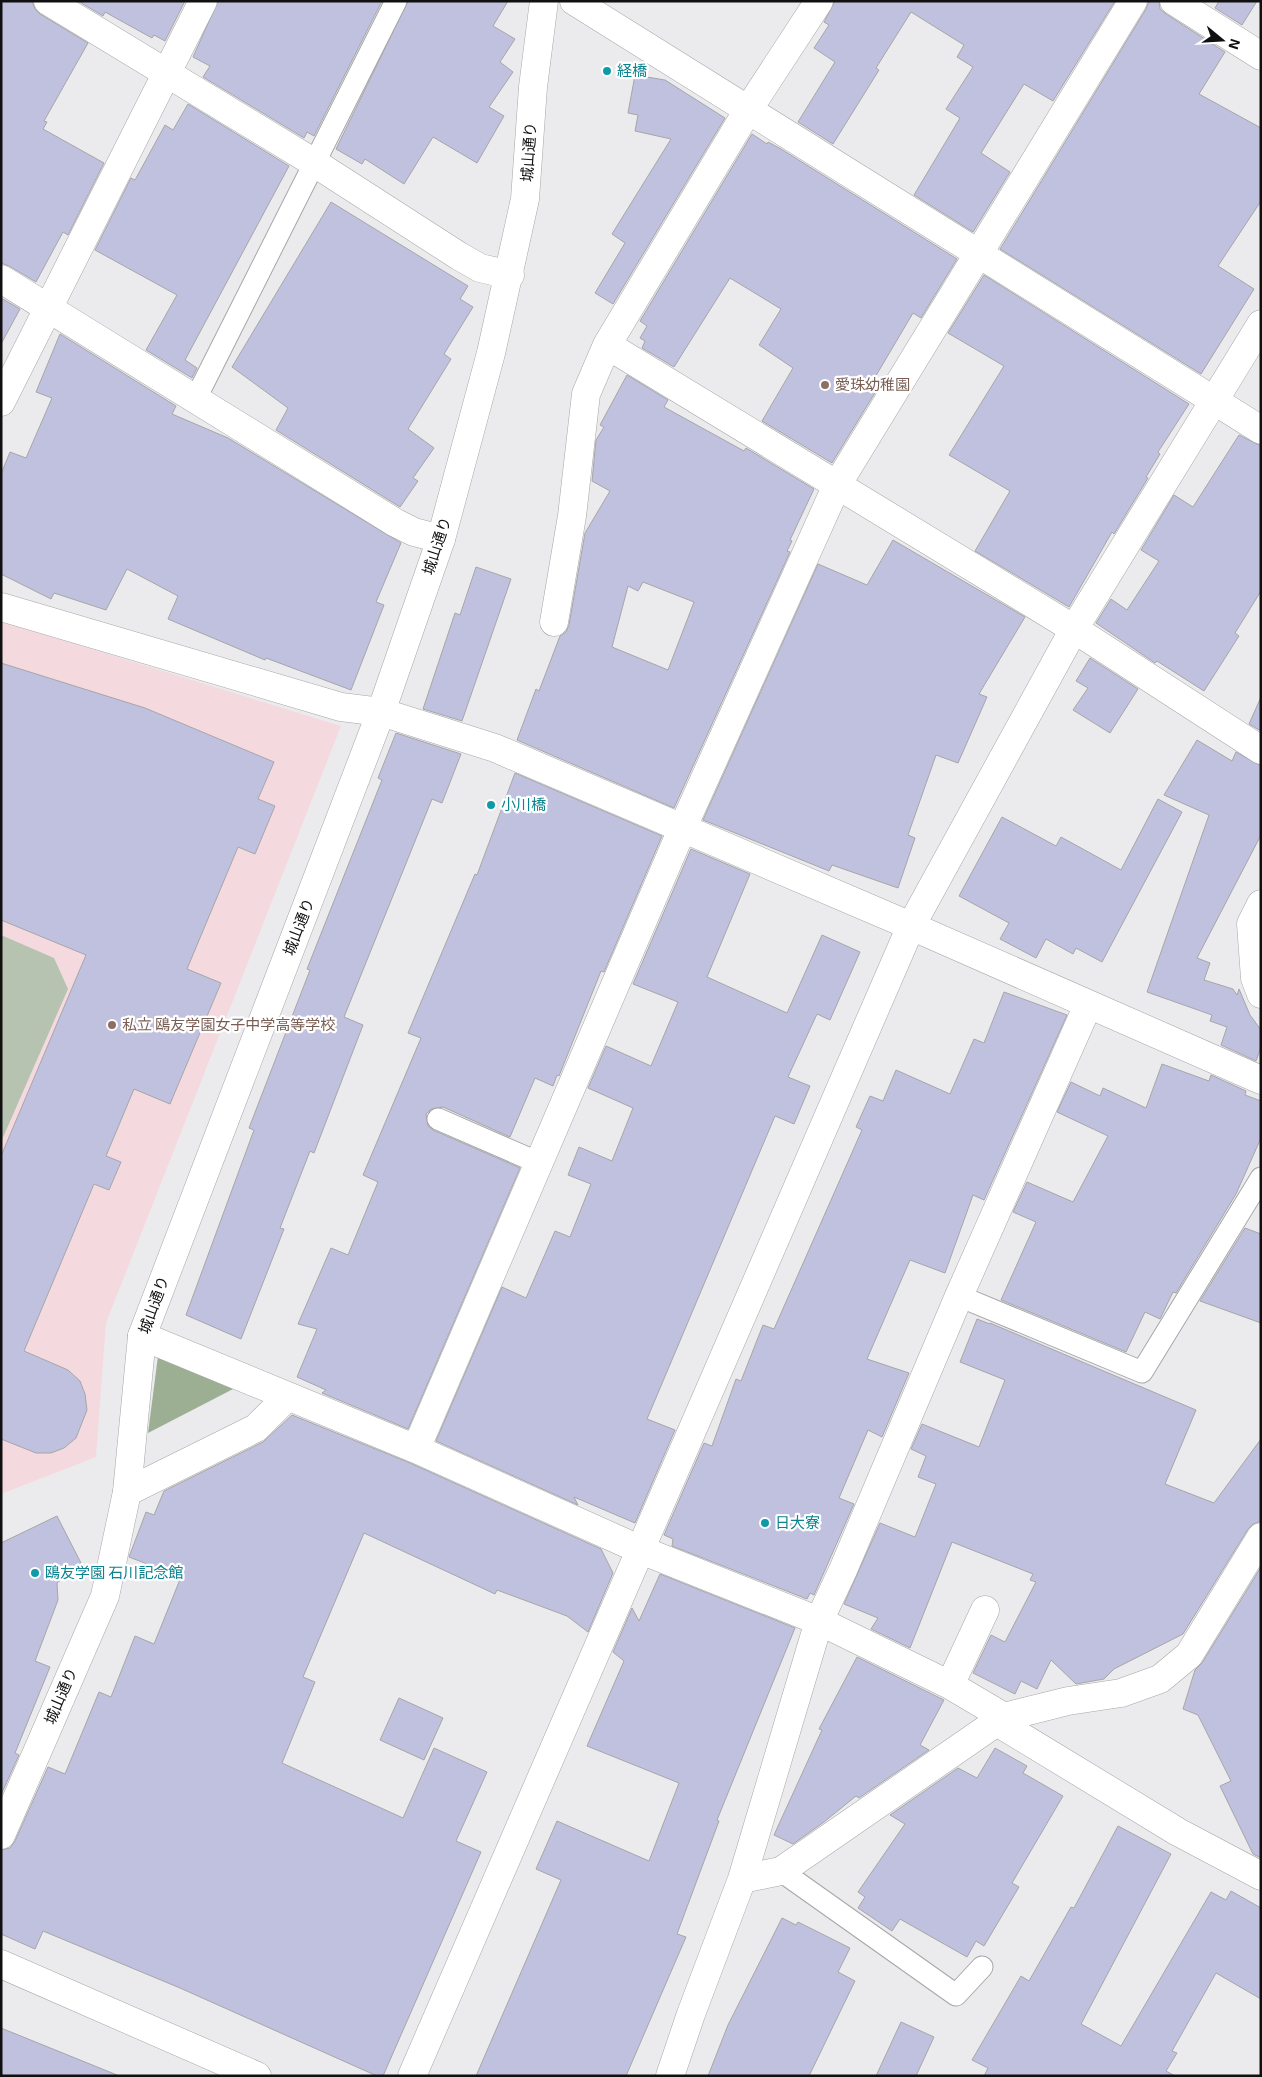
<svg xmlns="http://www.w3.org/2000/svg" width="1262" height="2077" viewBox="0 0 1262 2077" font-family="'Exo 2','Noto Sans JP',sans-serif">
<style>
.education{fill:#f4dadf}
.green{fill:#b6c3b1}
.forest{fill:#9caf93}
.building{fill:#c0c0df;stroke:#a6a6a9;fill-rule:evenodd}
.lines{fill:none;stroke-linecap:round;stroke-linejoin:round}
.service-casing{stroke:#a7a7aa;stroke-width:23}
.minor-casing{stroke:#a7a7aa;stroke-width:29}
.tertiary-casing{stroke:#a7a7aa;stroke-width:29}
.secondary-casing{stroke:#a7a7aa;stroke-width:29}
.service{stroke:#fff;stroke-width:21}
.minor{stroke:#fff;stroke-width:28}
.tertiary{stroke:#fff;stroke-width:28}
.secondary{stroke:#fff;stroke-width:28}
.culture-dot{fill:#0f9aa8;stroke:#fff;stroke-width:2}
.education-dot{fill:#8d6e63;stroke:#fff;stroke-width:2}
.labels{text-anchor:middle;stroke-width:4.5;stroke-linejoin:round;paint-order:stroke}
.culture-label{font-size:15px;fill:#0d838f;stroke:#fff;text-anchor:start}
.street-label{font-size:15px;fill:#101011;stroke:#fff}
.education-label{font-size:15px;fill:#785e54;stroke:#fff;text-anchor:start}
</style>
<rect width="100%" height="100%" fill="#ebebee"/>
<path class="education" d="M1 621 341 726 106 1323 96 1457 1 1494Z"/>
<path class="green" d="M1 935 54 958 68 989 1 1142Z"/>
<path class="forest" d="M158 1356 237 1387 148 1433Z"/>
<path class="building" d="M1 1H32L35 9 40 14 88 43 44 121 47 122 43 129 104 163 68 235 63 232 36 282 9 266 1 263Z
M78 1H185L165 41 154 35 152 38 105 12 103 16Z
M218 1H382L314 136 307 132 304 138 203 77 210 66 193 57Z
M408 1H508L493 26 515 39 500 62 513 72 489 107 504 116 477 163 433 137 404 184 365 159 362 164 336 149Z
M835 1H1115L1053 101 1024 84 981 153 1010 172 973 232 914 195 960 118 946 109 973 67 957 57 964 45 911 12 876 68 879 70 833 144 798 122 835 62 814 48 829 25 824 22Z
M1149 1H1159L1160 9 1166 14 1225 52 1199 94 1261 128V201L1218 266 1254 289 1201 374 1000 249 1146 9Z
M1219 1H1257L1242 25 1215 8Z
M635 75 665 80 725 118 613 304 595 293 625 243 612 234 671 139 635 131 638 115 628 113Z
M188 104 289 166 185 360 197 368 192 378 146 350 177 295 95 250 131 178 135 180 165 125 173 130Z
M752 134 767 144 768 142 781 149 957 259 921 318 913 313 874 379 881 383 832 463 762 421 793 368 759 345 781 309 730 278 674 367 642 348 645 341 640 338 647 326 640 321Z
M331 202 468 286 460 299 473 307 444 354 451 359 408 429 434 448 413 478 418 481 400 507 276 430 288 408 232 367Z
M984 275 1189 404 1158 452 1160 454 1146 477 1148 478 1114 534 1112 532 1069 607 975 551 1010 491 949 455 1004 366 948 333Z
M1 298 20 309 1 344Z
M60 334 176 406 172 414 228 438 401 543 376 602 384 605 351 690 266 658 265 660 168 619 178 596 127 569 106 610 54 593 51 599 1 574V474L10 452 26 458 52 398 36 392Z
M627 375 668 400 664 407 744 451 746 448 814 489 790 540 792 541 787 551 790 552 674 808 517 740 536 689 539 691 560 636 566 632 569 625 585 533 610 491 592 481 596 440 604 427 600 425ZM643 582 694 602 668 670 612 647 628 586 638 591Z
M1239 435 1261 446V591L1235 633 1239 636 1204 691 1157 661 1155 663 1096 623 1111 599 1127 610 1159 561 1141 550 1174 495 1193 507Z
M893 540 1025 617 979 694 987 697 958 763 936 755 908 835 915 838 898 888 832 865 829 871 703 820 818 564 867 585Z
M476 567 511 579 462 721 423 709 455 613 460 615Z
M1090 658 1138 689 1110 733 1073 710 1088 688 1076 681Z
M1 663 145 708 274 762 258 799 275 806 255 854 238 847 187 969 221 983 170 1104 134 1089 106 1156 121 1162 109 1190 94 1184 24 1351 68 1370 80 1381 85 1394 87 1410 76 1438 64 1448 51 1453H36L1 1439V1156L86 955 1 920Z
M1261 697V731L1249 724Z
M396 733 461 754 442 803 432 799 344 1017 363 1025 314 1153 310 1151 280 1228 284 1229 241 1339 186 1315 254 1130 249 1128 310 970 307 969 382 780 378 778Z
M1197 740 1232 761 1236 752 1261 766V835L1197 958 1210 963 1204 980 1233 989 1237 995 1239 989 1250 1015 1261 1030V1047L1256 1061 1221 1045 1227 1027 1210 1021 1212 1015 1147 992 1209 815 1164 795Z
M515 773 662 836 604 972 601 971 559 1076 557 1075 553 1086 535 1078 510 1137 443 1107 431 1109 426 1114 428 1126 433 1130 520 1168 408 1429 322 1393 326 1390 297 1377 317 1329 298 1324 331 1248 348 1255 378 1182 363 1175 421 1038 408 1033 475 874 477 875Z
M1158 799 1182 812 1102 962 1076 948 1073 954 1046 939 1036 958 1000 939 1009 923 959 896 1002 817 1056 846 1061 837 1121 870Z
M691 849 750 874 707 977 787 1013 822 935 860 952 830 1020 817 1014 788 1077 810 1086 794 1124 775 1116 647 1419 675 1430 635 1523 574 1497 578 1505 436 1441 502 1287 526 1298 555 1231 570 1237 591 1184 568 1175 579 1147 612 1161 633 1108 588 1088 606 1046 651 1066 678 1002 633 984Z
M1004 992 1067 1015 984 1200 973 1195 945 1273 910 1260 893 1299 867 1359 909 1373 882 1437 868 1430 839 1498 854 1504 814 1595 810 1593 807 1599 672 1546 673 1539 664 1535 704 1443 712 1446 736 1379 741 1381 763 1325 774 1329 862 1130 856 1127 870 1096 883 1101 896 1070 950 1094 974 1039 984 1043Z
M1162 1064 1209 1081 1211 1075 1246 1091 1245 1095 1261 1101V1138L1236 1194 1176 1293 1173 1292 1160 1319 1145 1312 1126 1352 1001 1300 1036 1222 1013 1212 1027 1182 1073 1202 1108 1136 1057 1112 1071 1082 1100 1096 1103 1088 1146 1108Z
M1245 1228 1261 1234V1323L1200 1301Z
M977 1319 990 1324V1323L1196 1410 1165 1484 1214 1503 1261 1439V1521L1253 1524 1248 1529 1183 1634 1114 1669 1104 1679 1076 1684 1051 1660 1037 1689 1021 1681 1015 1694 973 1673 991 1635 1005 1642 1036 1582 1030 1580 1033 1574 952 1542 910 1648 871 1629 878 1618 844 1604 880 1523 915 1537 936 1484 918 1477 926 1456 911 1449 922 1424 979 1447 1005 1380 960 1362Z
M292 1415 410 1463 601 1549 613 1573 588 1632 567 1616 497 1590 495 1594 364 1533 303 1677 315 1682 282 1763 403 1818 434 1748 487 1772 456 1841 481 1852 383 2076H377L180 1988 43 1931 35 1949 1 1934V1850L10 1848 15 1841 48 1767 65 1774 99 1692 111 1697 135 1636 154 1644 181 1577 129 1557 146 1512 154 1515 164 1491 263 1442Z
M57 1516 81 1563 57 1583 58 1600 35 1661 50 1667 15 1753 19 1755 1 1795V1543Z
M1261 1567V1858L1253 1854 1220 1786 1231 1781 1198 1715 1183 1709 1195 1670 1202 1663Z
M660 1574 795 1628 717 1820 719 1821 677 1934 686 1937 626 2076H476L561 1880 536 1869 557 1821 649 1861 679 1783 587 1746 624 1661 613 1652 632 1608 639 1621Z
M857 1657 944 1700 920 1745 929 1750 859 1798 856 1796 824 1822 793 1844 774 1835 822 1730 819 1729Z
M399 1698 443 1718 424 1760 380 1740Z
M995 1748 1027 1766 1023 1773 1063 1796 1012 1883 1019 1887 984 1946 976 1941 967 1957 900 1919 892 1931 858 1908 865 1897 858 1892 905 1824 890 1815 958 1768 977 1778Z
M1118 1826 1171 1854 1081 2024 1121 2046 1211 1892 1226 1900 1231 1891 1261 1908V1999L1216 1973 1172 2051 1177 2053 1166 2071 1175 2076H984L988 2068 972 2060 1021 1976 1029 1981 1071 1907 1074 1908Z
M782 1918 796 1925 798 1922 850 1948 838 1972 855 1981 809 2076H708L728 2025Z
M901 2022 934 2037 916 2076H876Z
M1 2028 117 2075 116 2076H1Z"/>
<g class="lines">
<g class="service-casing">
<path id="service" d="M196 398 396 1
M438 1119 539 1163
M959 1296 1142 1372 1261 1178
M781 1871 956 1995 982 1967"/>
</g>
<g class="minor-casing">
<path id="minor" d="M48 1 313 162 459 256 480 268 510 275
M574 1 1261 430
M1174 1 1261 56
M1 279 396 523 414 532 441 539
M607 345 1074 629 1261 750
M1 402 203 1
M1 607 341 707 381 712 495 748 911 926 1261 1080
M554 622 572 516 586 394 607 345 748 110 819 1
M142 1336 416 1449 641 1550 819 1621 950 1685 1004 1717
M416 1449 683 827 837 485 1133 1
M127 1492 256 1428 287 1397
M950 1685 985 1610
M997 1722 1178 1832 1261 1876
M742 1879 781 1871 1004 1717 1068 1701 1121 1693 1160 1679 1189 1655 1261 1537
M670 2076 691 2014 742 1879 819 1621 843 1570 959 1296 1088 1005"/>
</g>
<g class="tertiary-casing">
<path id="tertiary" d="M1261 904 1251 924 1255 978 1261 994
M1 1835 105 1596 127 1492 142 1336 381 712 441 539 491 353 525 199 533 87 544 1
M412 2076 911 926 1074 629 1261 324"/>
</g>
<g class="secondary-casing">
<path id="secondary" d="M1 1964 257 2076"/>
</g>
<use href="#service" class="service"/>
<use href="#minor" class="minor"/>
<use href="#tertiary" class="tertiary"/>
<use href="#secondary" class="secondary"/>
</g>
<g class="culture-dot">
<circle cx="607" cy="71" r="5"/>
<circle cx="491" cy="805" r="5"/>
<circle cx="765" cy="1523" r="5"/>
<circle cx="35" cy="1573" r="5"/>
</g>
<g class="education-dot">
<circle cx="825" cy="385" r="5"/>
<circle cx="112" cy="1025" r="5"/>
</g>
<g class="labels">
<g class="culture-label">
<text x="617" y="76">経橋</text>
<text x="501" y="810">小川橋</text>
<text x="775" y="1528">日大寮</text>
<text x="45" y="1578">鴎友学園 石川記念館</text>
</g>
<g class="street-label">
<text transform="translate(529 152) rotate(-86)" y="5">城山通り</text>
<text transform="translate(437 546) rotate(-72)" y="5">城山通り</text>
<text transform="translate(299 927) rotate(-69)" y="5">城山通り</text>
<text transform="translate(154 1305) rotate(-70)" y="5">城山通り</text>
<text transform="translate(61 1696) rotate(-67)" y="5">城山通り</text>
</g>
<g class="education-label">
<text x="835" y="390">愛珠幼稚園</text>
<text x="122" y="1030">私立 鴎友学園女子中学高等学校</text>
</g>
</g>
<rect width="1262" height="2077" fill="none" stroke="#101011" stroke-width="5"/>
<g transform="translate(1222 40) rotate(108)" stroke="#ffffff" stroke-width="4" paint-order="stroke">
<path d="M0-4L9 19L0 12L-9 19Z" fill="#101011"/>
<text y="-8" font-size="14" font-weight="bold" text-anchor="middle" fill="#101011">N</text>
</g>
</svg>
